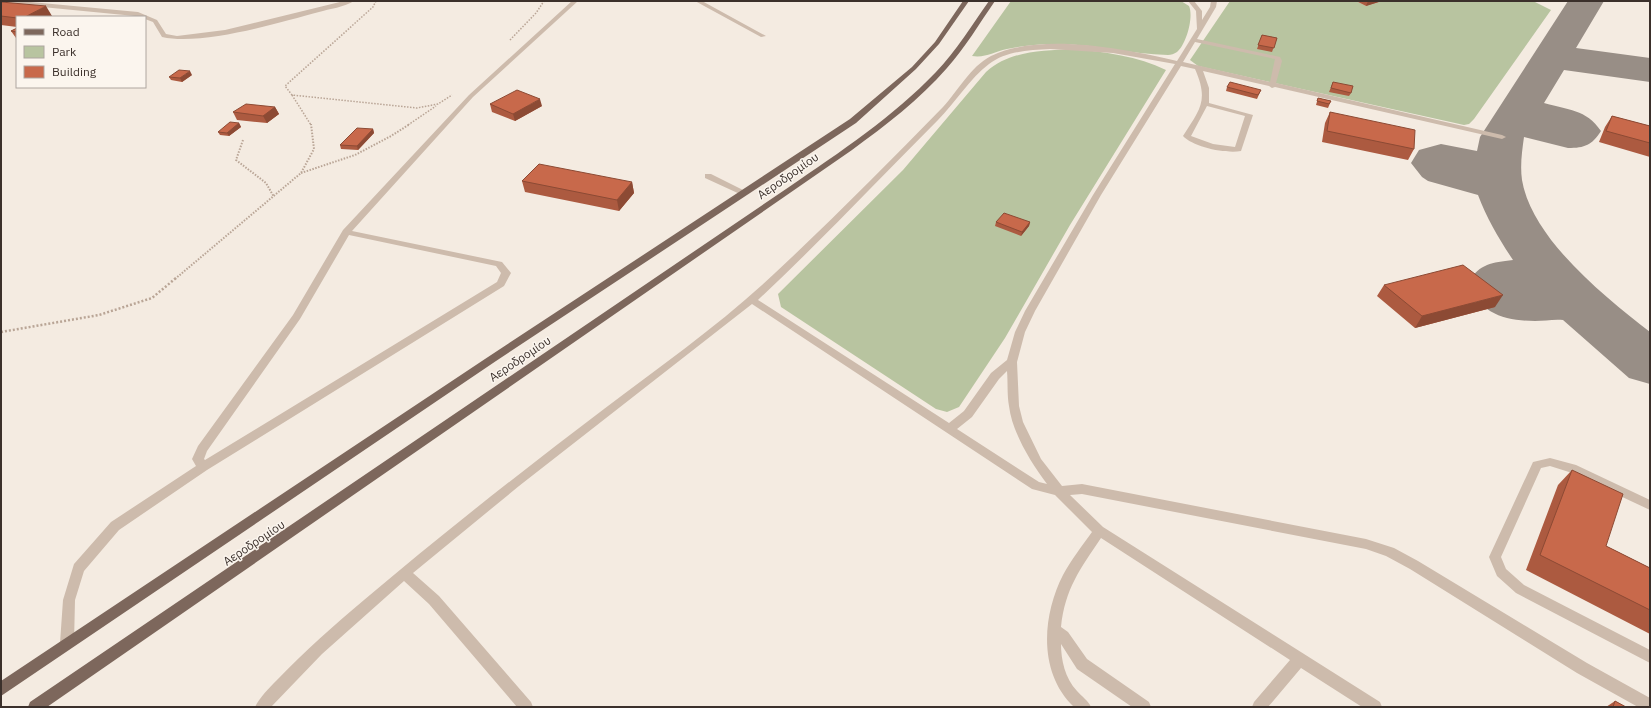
<svg xmlns="http://www.w3.org/2000/svg" width="1651" height="708" viewBox="0 0 1651 708" font-family="'IBM Plex Sans',sans-serif">
<style>
.green{fill:#b8c4a0}
.lines{fill:none;stroke-linecap:round;stroke-linejoin:round}
.taxiway{fill:#988e86;fill-rule:evenodd}
.path-far2{stroke:#b9a596;stroke-width:1.5;stroke-dasharray:1.5 1.5;stroke-linecap:butt}
.path-far1{stroke:#b9a596;stroke-width:2;stroke-dasharray:1.5 1.5;stroke-linecap:butt}
.path{stroke:#b9a596;stroke-width:2.5;stroke-dasharray:2 2;stroke-linecap:butt}
.minor{fill:#cdbbac;fill-rule:evenodd}
.major{fill:#7d675c;fill-rule:evenodd}
.wall{fill:#ac5a40}
.shaded-wall{fill:#8c4a34}
.building{fill:#c8694b;stroke:#8c4a34}
.labels{text-anchor:middle;stroke-width:3;stroke-linejoin:round;paint-order:stroke}
.street-label{font-size:12px;fill:#3b302b;stroke:#fbf5ee}
</style>
<rect width="100%" height="100%" fill="#f4ebe1"/>
<path class="green" d="M1011 1H1181L1189 6C1194 17 1186 45 1177 52 1174 54 1171 55 1168 55 1129 54 1091 43 1052 44 1037 44 1022 46 1007 49 993 52 986 58 972 56Z
M1230 1H1356L1366 6 1382 1H1533L1551 10 1474 119 1469 124 1464 125 1198 66 1190 60Z
M1073 49C1105 52 1138 56 1166 70L1070 225 1005 338 959 407 947 412 936 409 781 307 778 294 903 170 986 72C1011 50 1042 51 1073 49Z"/>
<g class="lines">
<path class="taxiway" d="M1568 1H1604L1576 48 1650 58V82L1564 70 1544 103C1568 110 1586 109 1601 131 1592 145 1585 148 1568 148L1524 137C1522 151 1520 166 1522 180 1532 239 1605 297 1650 332V384L1629 378 1563 320C1554 319 1544 321 1535 321 1505 321 1478 313 1468 282 1481 263 1491 263 1513 260 1499 239 1487 219 1478 195L1428 181 1422 177 1411 163 1419 150 1441 144 1477 151 1480 137Z"/>
<path class="path-far2" d="M376 1 373 7 285 86 292 95 417 108 438 104 452 95
M510 40 536 13 544 1
M292 95 311 125
M408 125 436 106"/>
<path class="path-far1" d="M243 140 236 160 266 183 274 197
M301 173 355 155 391 136 410 124
M175 279 301 173 314 149 311 124"/>
<path class="path" d="M1 332 99 315 152 298 176 278"/>
<path class="minor" d="M1 1H20L138 12 157 20 166 34 177 36 225 30 344 1H354C345 7 329 9 319 12 278 23 202 46 162 37L153 22 145 19V17L1 3Z
M572 1H578L473 97 352 231 502 262 511 273 504 286 207 470 119 530 84 571 75 600 74 643 72 647 67 649 62 647 60 643 63 600 74 564 111 522 196 466 192 459 198 446 293 315 343 230 469 95ZM349 235 496 266 501 273 497 282 205 460 204 459 207 451 300 319Z
M695 1H702L766 36 761 37Z
M1188 1H1194L1202 11V20L1210 7 1211 1H1217L1216 7 1197 39 1280 57 1282 61 1276 83 1502 135 1506 137 1502 139 1275 87 1272 88 1269 86 1203 71 1209 88V103L1253 115 1241 151C1226 154 1193 147 1183 136 1200 109 1209 101 1195 69L1181 66 1101 195 1035 311 1025 332 1017 362 1019 406 1023 422 1041 459 1062 486 1082 484 1366 539 1394 548 1418 561 1587 663 1650 698V707H1638L1577 673 1410 569 1386 556 1366 549 1082 494 1070 495 1103 527 1380 702 1382 707H1362L1301 668 1268 707H1252L1254 702 1290 660 1101 538C1080 569 1065 589 1061 627L1068 632 1087 659 1149 702 1151 707H1132L1077 669 1061 644C1061 660 1065 678 1077 691 1082 697 1088 700 1091 707H1074C1038 673 1042 616 1063 575 1071 560 1082 546 1092 532L1055 495 1032 489 752 304 519 486 413 573 439 596 531 702 533 707H517L429 604 404 581 322 654 271 707H255C260 697 269 688 277 680 305 651 334 625 364 600 442 534 522 471 604 409 662 365 722 323 775 273 832 220 888 163 943 107 958 91 970 67 991 56 1041 32 1125 49 1177 61L1197 29 1196 11ZM1195 42 1275 59 1270 82 1183 62ZM1050 49 1113 53 1175 64 1093 195 1025 311 1015 332 1007 360 991 373 964 411 949 423 758 300C820 242 878 180 938 120 955 103 970 78 989 64 1006 51 1029 50 1050 49ZM1207 106 1245 116 1235 147 1213 144 1191 136ZM1007 371C1008 383 1007 395 1009 406 1012 432 1031 463 1047 484L1039 482 957 429 972 417 999 379Z
M705 174H711L749 193 745 195H742L705 178Z
M1550 458 1576 465 1650 500V510L1569 472 1550 466 1541 468 1501 557 1506 569 1524 585 1650 650V663L1516 593 1497 576 1489 557 1533 462Z"/>
<path class="major" d="M963 1H969L939 44 916 69 856 123 496 361 1 696V681L488 357 850 119 912 67 935 42Z
M989 1H995C979 24 965 48 947 68 919 100 886 125 852 150L47 707H28L30 702 789 187C840 152 893 117 936 72 956 51 972 25 989 1Z"/>
</g>
<path class="wall" d="M1356 1H1382L1366 6Z
M1 2 52 16 17 17V27L1 25Z
M17 28V38H16L11 31Z
M1262 35 1277 38 1272 52 1257 49Z
M192 75 182 82 171 80 169 77Z
M1333 82 1351 93 1349 96 1329 92Z
M1227 87 1261 90 1257 99 1226 91Z
M1318 98 1331 101 1328 108 1316 105Z
M490 104 542 106 515 121 492 112Z
M275 107 279 114 267 123 237 120 233 112Z
M1330 112 1414 149 1408 160 1322 142 1325 123Z
M1612 116 1650 126V157L1599 142 1605 127Z
M239 123 241 127 229 136 220 135 218 132Z
M373 129 374 133 358 150 341 149 340 145Z
M522 181 632 182 634 193 619 211 525 192Z
M996 222H1030L1029 226 1021 236 995 226Z
M1384 285 1495 307 1415 328 1377 296Z
M1572 470 1606 546 1650 568V634L1526 570 1558 485Z
M1615 701 1626 707H1606Z"/>
<path class="shaded-wall" d="M1368 1H1382L1366 6Z
M46 6 52 16 50 17H25Z
M190 71 192 75 182 82 180 78Z
M540 99 542 106 515 121 513 114Z
M275 107 279 114 267 123 263 116Z
M239 123 241 127 229 136 227 133Z
M373 129 374 133 358 150 357 146Z
M632 182 634 193 619 211 617 200Z
M1030 222 1029 226 1021 236 1022 232Z
M1503 295 1495 307 1415 328 1422 316Z"/>
<path class="building" d="M1 2 46 6 25 17 17 18 1 16Z
M17 28V32L11 31Z
M1262 35 1277 38 1274 48 1258 45Z
M179 70 190 71 180 78 169 77Z
M1230 82 1261 90 1258 95 1227 87Z
M1333 82 1353 86 1351 93 1331 88Z
M517 90 540 99 513 114 490 104Z
M1318 98 1331 101 1329 104 1317 101Z
M246 104 275 107 263 116 233 112Z
M1330 112 1415 130 1414 149 1327 131Z
M1612 116 1650 126V143L1606 131Z
M230 122 239 123 227 133 218 132Z
M357 128 373 129 357 146 340 145Z
M539 164 632 182 617 200 522 181Z
M1004 213 1030 222 1022 232 996 222Z
M1463 265 1503 295 1422 316 1384 285Z
M1572 470 1623 494 1606 546 1650 568V610L1540 555Z
M1615 701 1626 707H1613Z"/>
<g class="labels">
<g class="street-label">
<text transform="translate(788 176) rotate(-35)" y="4">Αεροδρομίου</text>
<text transform="translate(520 359) rotate(-34)" y="4">Αεροδρομίου</text>
<text transform="translate(254 543) rotate(-34)" y="4">Αεροδρομίου</text>
</g>
</g>
<rect width="1651" height="708" fill="none" stroke="#3b302b" stroke-width="4"/>
<rect x="16" y="16" width="130" height="72" fill="#fbf5ee" stroke="#aea6a0"/>
<rect x="24" y="29" width="20" height="6" fill="#7d675c" stroke="#aea6a0"/>
<text x="52" y="36" font-size="12" fill="#3b302b">Road</text>
<rect x="24" y="46" width="20" height="12" fill="#b8c4a0" stroke="#aea6a0"/>
<text x="52" y="56" font-size="12" fill="#3b302b">Park</text>
<rect x="24" y="66" width="20" height="12" fill="#c8694b" stroke="#aea6a0"/>
<text x="52" y="76" font-size="12" fill="#3b302b">Building</text>
</svg>
